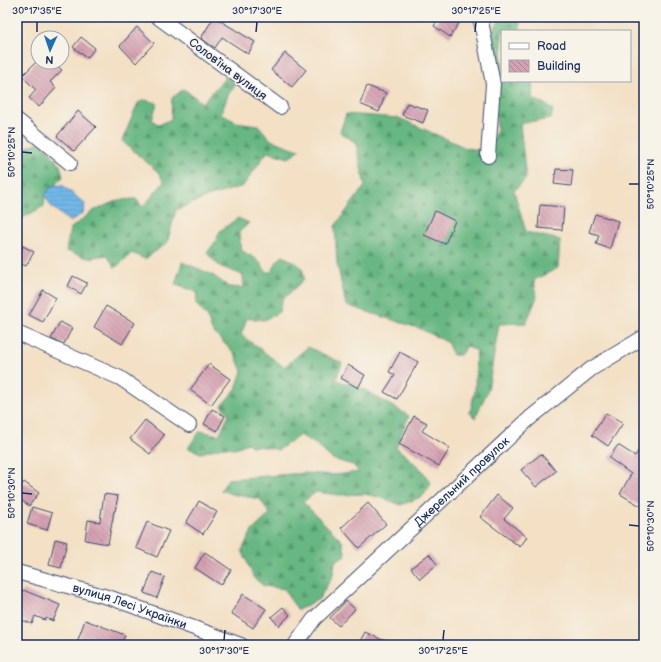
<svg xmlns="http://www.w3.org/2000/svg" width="661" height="662" viewBox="0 0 661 662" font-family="'Balsamiq Sans',sans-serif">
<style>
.forest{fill:url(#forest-firs);stroke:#427370}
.water{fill:url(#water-rules);stroke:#4674a4}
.building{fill:url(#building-back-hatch)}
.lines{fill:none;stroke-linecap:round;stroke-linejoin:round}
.minor-casing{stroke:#3b4a6d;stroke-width:16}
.minor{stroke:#fff;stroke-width:14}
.ticks{fill:none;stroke:#1b2f5e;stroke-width:1.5}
.labels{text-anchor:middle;stroke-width:3;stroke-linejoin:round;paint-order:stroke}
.street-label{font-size:12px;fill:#1b2f5e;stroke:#f7f3e8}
.neatline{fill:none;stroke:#1b2f5e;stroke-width:1.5}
.ticks-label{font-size:10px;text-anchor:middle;fill:#1b2f5e}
</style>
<defs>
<pattern id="forest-firs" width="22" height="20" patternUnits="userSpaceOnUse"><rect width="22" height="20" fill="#68b782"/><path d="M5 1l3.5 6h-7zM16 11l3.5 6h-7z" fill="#55956e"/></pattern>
<pattern id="water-rules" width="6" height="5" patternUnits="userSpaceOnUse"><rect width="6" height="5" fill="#72b9e9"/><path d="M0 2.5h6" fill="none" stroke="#5d97c0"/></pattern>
<pattern id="building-back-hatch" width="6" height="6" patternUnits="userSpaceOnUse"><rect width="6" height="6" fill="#d5a1b2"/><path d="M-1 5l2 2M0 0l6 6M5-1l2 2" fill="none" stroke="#ac8494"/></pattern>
</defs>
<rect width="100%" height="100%" fill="#f7f3e8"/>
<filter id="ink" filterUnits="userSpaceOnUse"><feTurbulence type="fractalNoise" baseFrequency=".025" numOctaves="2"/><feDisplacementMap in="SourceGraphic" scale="8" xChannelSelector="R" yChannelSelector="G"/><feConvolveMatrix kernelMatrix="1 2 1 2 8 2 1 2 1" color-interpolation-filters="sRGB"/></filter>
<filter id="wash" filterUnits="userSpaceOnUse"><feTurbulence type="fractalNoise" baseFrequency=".012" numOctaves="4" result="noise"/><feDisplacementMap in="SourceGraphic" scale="16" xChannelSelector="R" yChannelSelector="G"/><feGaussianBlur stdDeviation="0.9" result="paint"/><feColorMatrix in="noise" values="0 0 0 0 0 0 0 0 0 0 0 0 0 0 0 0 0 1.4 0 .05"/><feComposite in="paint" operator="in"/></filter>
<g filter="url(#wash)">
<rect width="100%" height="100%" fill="#f3e0c5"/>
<path class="forest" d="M502 17H516L520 22V31H502V81H533L532 99 543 103 553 110 551 119 528 122 520 124 526 179 514 191 526 232 560 240 558 268 534 280 537 297 526 323 499 324 488 390 475 418 470 413 475 390 476 351 467 346 460 355H453L447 342 421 329 346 305 337 263 335 226 365 186 356 143 340 132 346 114 399 118 466 148 486 151 497 130 490 34Z
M226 77 235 84 228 95 221 114 236 122 258 125 271 140 299 150 289 158 267 152 243 186 207 197 176 210 167 243 145 259 132 253 115 268 107 255 88 258 66 251 70 229 93 211 118 200 136 199 143 207 164 182 158 172 122 141 138 103 144 100 157 103 152 120 159 125 171 119 172 98 184 89 202 103Z
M41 141 60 165 63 177 45 195 44 206 17 221V152Z
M238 218 249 223 239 232 241 250C253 258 258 257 266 272H272L277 261 283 256C295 263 304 264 304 279L282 300 279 312 264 320 247 318 241 335 284 367 308 347 342 363 336 380 363 389 409 416 396 447 422 470 431 484 423 496 401 505 386 499 365 494 339 495 316 492 303 502 342 541 346 555 335 561 333 575 319 599 298 610 290 599 285 589 264 586 254 578 242 550 252 531 270 514 260 499 231 494 221 490 228 479 305 473 334 475 359 472 353 465 332 459 317 445 300 435 278 450 266 447 251 446 248 443 235 448 222 447 201 453 188 448 200 431 219 435 229 415 222 405 236 389 242 371 235 354 212 331 207 316 196 304 197 292 175 285 182 262 211 274 229 287 244 288 243 275 219 266 207 253 216 241 220 231Z"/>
<path class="water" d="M62 185 85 204 83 213 70 222 51 206 45 195 52 186Z"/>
<g id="blocks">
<path class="building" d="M214 17 255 42 248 54 222 37 215 48 201 38Z
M440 17H463L450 37 434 26Z
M137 27 154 43 136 63 120 46Z
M81 37 95 48 87 58 73 47Z
M285 53 306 70 292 87 271 70Z
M36 62H53L62 70 50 82 56 88 39 107 29 98 36 90 22 76Z
M367 86 386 93 379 112 360 104Z
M407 103 428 110 423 123 402 115Z
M78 111 96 127 74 151 57 136Z
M556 169 573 170 571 186 554 184Z
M540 205 564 207 562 230 538 228Z
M435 211 455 221 445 244 424 235Z
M595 214 618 221 610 249 596 244 599 235 589 232Z
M23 246 34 252 26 266 17 262V258Z
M73 276 87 283 81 294 68 286Z
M43 290 56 298 43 322 29 315Z
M106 306 135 323 122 344 94 327Z
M60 322 72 328 64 344 51 339Z
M400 352 418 362 397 399 384 392 395 375 389 372Z
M209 364 230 379 211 405 190 390Z
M348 365 365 375 358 388 341 378Z
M212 409 225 416 217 431 204 424Z
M606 413 623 423 608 446 592 435Z
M414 416 427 423 422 431 450 448 439 466 399 444Z
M145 420 164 435 150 454 130 439Z
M644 443V508L620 494 631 474 609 458 618 445 635 456Z
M541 454 556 471 536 487 521 470Z
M24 482 39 493 29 506 17 497V491Z
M104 494 118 496 115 511H114L108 544 85 540 88 520 100 522Z
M497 495 513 508 504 519 527 537 520 547 480 517Z
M199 501 217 512 203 534 186 523Z
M368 503 386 524 359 548 341 528Z
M32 507 52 513 47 530 27 524Z
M147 522 169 531 157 557 136 548Z
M55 539 67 542 61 568 49 565Z
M205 552 231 570 221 585 195 568Z
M429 554 437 564 420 579 411 568Z
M152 572 165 577 157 598 144 593Z
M23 590 60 605 53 621 46 618 45 620 35 616 32 624 17 618V605Z
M243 594 266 609 253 628 231 613Z
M346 601 355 609 339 626 330 618Z
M283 607 290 615 279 626 271 617Z
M85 620 125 635 121 645H110L100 641 98 645H76Z
M365 632 393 645H358Z"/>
</g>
</g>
<g filter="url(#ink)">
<use href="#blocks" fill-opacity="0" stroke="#3b4a6d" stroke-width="1"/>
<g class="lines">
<g class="minor-casing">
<g id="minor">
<path d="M158 17 280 107"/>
<path d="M479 17 481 21 493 84 488 156"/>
<path d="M17 120 70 163"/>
<path d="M17 333 120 378 189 425"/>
<path id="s1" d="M17 572 111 598 241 645"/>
<path id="s2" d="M295 645 314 619 530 418 591 369 644 337"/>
</g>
</g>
<use href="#minor" class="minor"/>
</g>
</g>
<path class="ticks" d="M37 32V22M256 32 257 22M475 32 476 22M22 152 32 153M629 184H639M22 493 32 494M629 525 639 526M224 640 225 630M443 640 444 630"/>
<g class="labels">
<g class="street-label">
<text transform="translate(228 69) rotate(37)" y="4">Соловʼїна вулиця</text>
<text dy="4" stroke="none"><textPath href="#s2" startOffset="234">Джерельний провулок</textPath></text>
<text dy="4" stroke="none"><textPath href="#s1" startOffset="118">вулиця Лесі Українки</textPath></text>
</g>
</g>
<rect width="661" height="662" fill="none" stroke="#f7f3e8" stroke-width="44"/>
<rect x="501" y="30" width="130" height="52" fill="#f7f3e8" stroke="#9fa5b1"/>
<rect x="509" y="43" width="20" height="6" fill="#ffffff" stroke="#9fa5b1"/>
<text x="537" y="50" font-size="12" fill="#1b2f5e">Road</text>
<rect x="509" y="60" width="20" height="12" fill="url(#building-back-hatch)" stroke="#9fa5b1"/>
<text x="537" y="70" font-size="12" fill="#1b2f5e">Building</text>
<g transform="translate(50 50) rotate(183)"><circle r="19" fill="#f7f3e8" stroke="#9fa5b1"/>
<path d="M0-3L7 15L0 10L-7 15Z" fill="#1f6fb2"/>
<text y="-6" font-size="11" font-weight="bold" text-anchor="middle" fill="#1b2f5e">N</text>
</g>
<rect x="22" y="22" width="617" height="618" class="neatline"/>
<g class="ticks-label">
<text x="37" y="14">30°17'35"E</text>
<text x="257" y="14">30°17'30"E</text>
<text x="476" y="14">30°17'25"E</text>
<text transform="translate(11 152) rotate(-90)" y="4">50°10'25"N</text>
<text transform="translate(650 184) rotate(-90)" y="4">50°10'25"N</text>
<text transform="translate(11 493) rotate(-90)" y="4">50°10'30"N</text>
<text transform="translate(650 526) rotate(-90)" y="4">50°10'30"N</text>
<text x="224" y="654">30°17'30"E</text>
<text x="443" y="654">30°17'25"E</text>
</g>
</svg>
